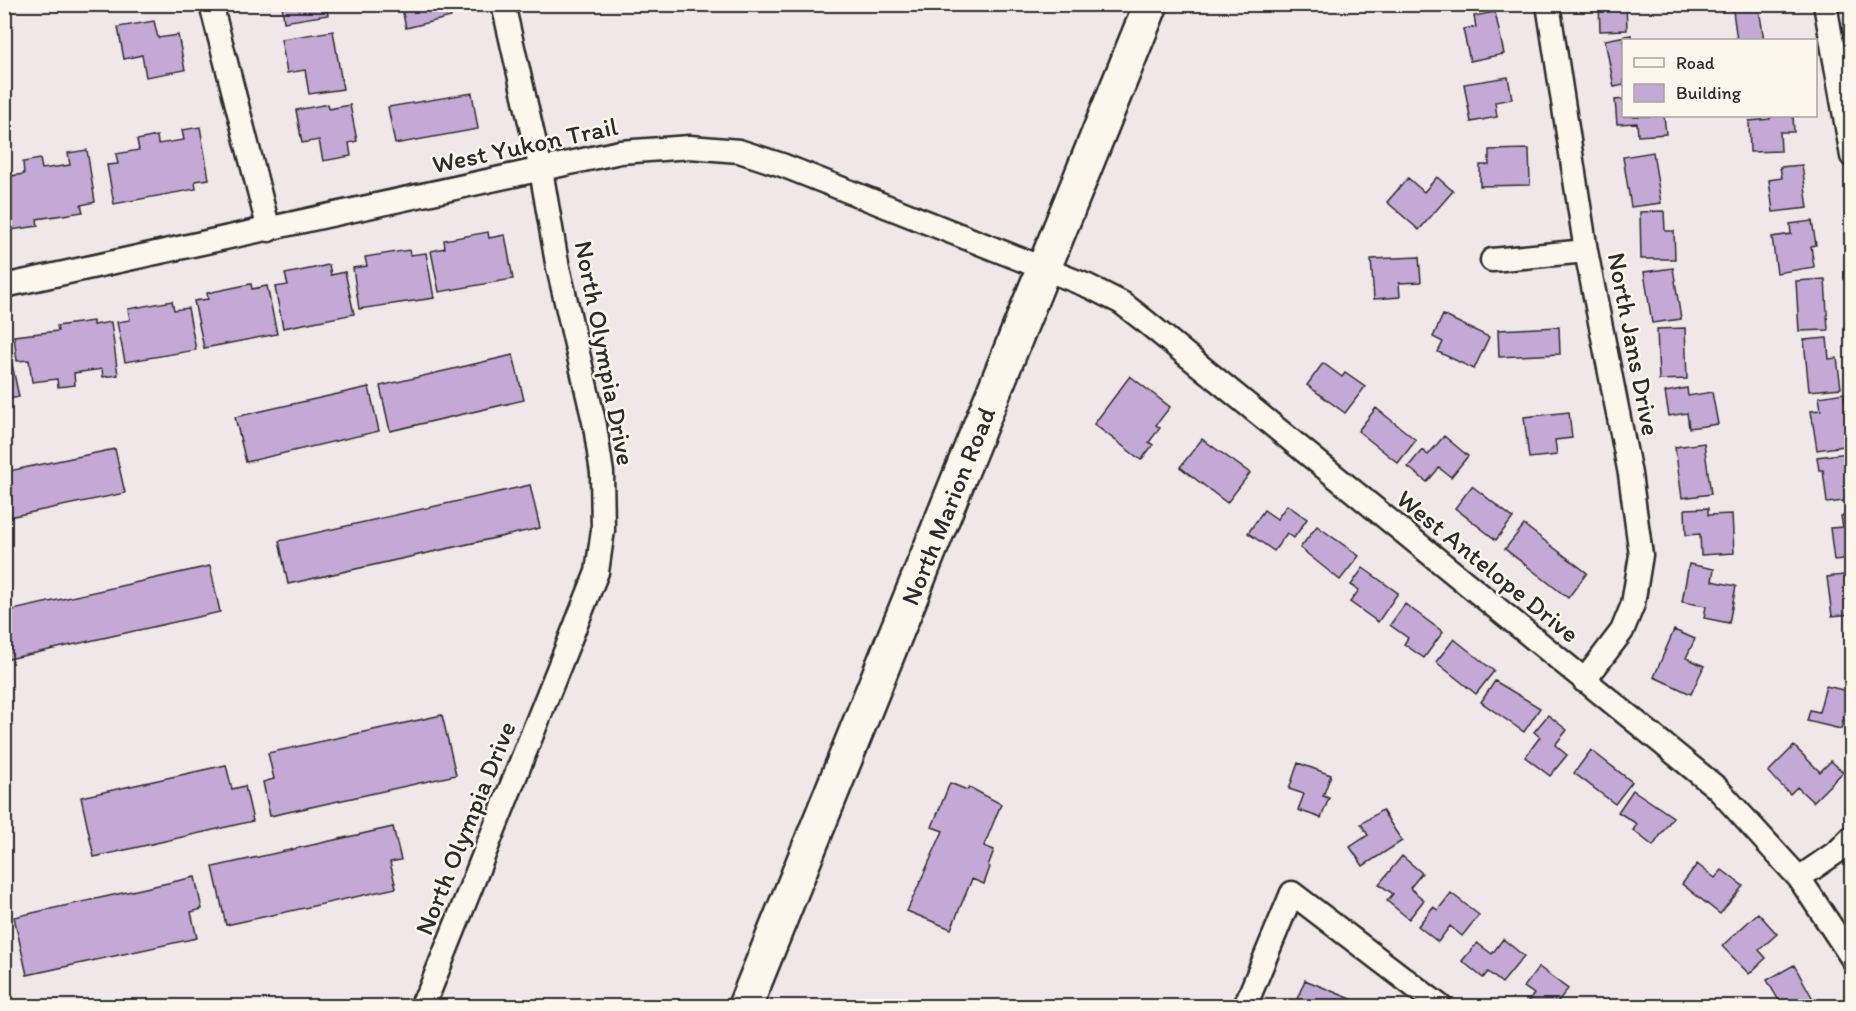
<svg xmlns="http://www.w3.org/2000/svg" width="1856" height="1011" viewBox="0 0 1856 1011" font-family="Itim,sans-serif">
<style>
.building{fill:#c4a9d7;stroke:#2b2b2b;stroke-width:1.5}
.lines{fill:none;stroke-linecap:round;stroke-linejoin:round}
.minor-casing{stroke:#2b2b2b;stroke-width:27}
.secondary-casing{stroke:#2b2b2b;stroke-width:38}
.minor{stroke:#fbf7ec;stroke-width:22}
.secondary{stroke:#fbf7ec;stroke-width:33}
.labels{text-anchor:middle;stroke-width:5;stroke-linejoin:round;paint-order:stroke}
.street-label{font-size:26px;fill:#2b2b2b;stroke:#fbf7ec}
</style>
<rect width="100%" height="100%" fill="#f0e7e8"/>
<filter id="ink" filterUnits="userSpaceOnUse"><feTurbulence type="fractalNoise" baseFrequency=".0167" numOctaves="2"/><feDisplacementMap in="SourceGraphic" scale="12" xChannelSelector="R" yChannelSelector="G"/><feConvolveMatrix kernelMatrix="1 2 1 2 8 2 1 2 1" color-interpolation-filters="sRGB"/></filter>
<g filter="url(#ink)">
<path class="building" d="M272 4H326L328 15 284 22 282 5Z
M401 4H449L451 17 406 28Z
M1599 4H1626L1627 30 1600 31Z
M1732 4H1773V7L1759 9 1764 40H1737Z
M1495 12 1504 54 1470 61 1463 29 1476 27 1474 16Z
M154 21 158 38 178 35 185 70 146 77 142 55 124 59 118 27Z
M333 31 343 89 309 94 305 70 287 73 281 39Z
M1631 35 1632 40H1624V85L1614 87 1605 40Z
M1508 77 1512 99 1495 102 1497 117 1471 122 1464 84Z
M472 93 478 129 395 144 388 107Z
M1624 99V116H1664L1666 134 1638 136 1637 123 1617 124 1615 100Z
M328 104 329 109 350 105 357 141 349 143 351 156 323 161 319 140 302 143 296 110Z
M1770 116H1793L1794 132H1780L1781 151 1750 152 1749 121 1770 119Z
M200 127 209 179 195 181 196 189 114 204 107 165 118 164 116 154 139 150 137 140 157 136 158 144 184 140 182 130Z
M1529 149 1530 185 1480 186V165H1489V150Z
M87 150 95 202 81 205 83 212 37 219 38 226 4 231V177L24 174 23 162 40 159 42 169 70 165 68 153Z
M1653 152 1661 203 1631 207 1623 157Z
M1802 165 1808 208 1773 212 1769 180 1782 178 1780 167Z
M1437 177 1453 191 1419 230 1387 202 1408 178 1424 192Z
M1664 211 1665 231H1674L1675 259H1641L1640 212Z
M1812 221 1816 245 1811 246 1814 267 1777 273 1772 237 1791 234 1790 224Z
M488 232 489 238 505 235 513 279 439 292 431 251 445 248 444 240Z
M409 250 410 255 426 253 434 298 359 309 353 268 367 266 365 257Z
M1419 257 1421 282 1399 283 1400 297 1374 299 1371 259Z
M329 265 331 275 345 272 354 314 283 328 275 287 288 285 285 274Z
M1673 268 1681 319 1652 323 1644 272Z
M1825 279 1828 330 1799 331 1796 281Z
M251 284 252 289 267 286 277 334 204 348 194 301 208 299 207 293Z
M172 301 174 310 188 308 196 350 125 362 117 322 130 320 128 309Z
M1443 315 1489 337 1474 369 1438 352 1443 342 1433 337Z
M93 321V325L111 322 118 375 103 377 102 369 74 373 75 385 58 387 57 379 32 382 29 360 17 361 14 336 58 331 57 326Z
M1559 327 1560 354 1499 357 1498 330Z
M1685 328 1687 379 1659 380 1657 329Z
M1827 338 1829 359 1837 358 1841 388 1809 391 1804 340Z
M4 345H8L19 397 4 400Z
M513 355 524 400 390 431 380 386Z
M1323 363 1342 377 1345 373 1365 387 1345 413 1307 385Z
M1130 376 1170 407 1156 425 1160 428 1149 442 1153 445 1141 460 1094 424Z
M369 387 379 431 246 462 235 417Z
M1687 388 1688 396 1712 392 1718 424 1689 428 1687 413 1669 416 1665 392Z
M1844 393 1851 445 1817 450 1811 411 1821 410 1819 397Z
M1376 408 1416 440 1398 463 1358 431Z
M1569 412 1572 438 1555 440 1557 455 1529 458 1524 417Z
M1444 436 1468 456 1451 477 1439 468 1427 482 1408 467 1422 450 1428 455Z
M1202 439 1250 473 1227 503 1180 467Z
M1704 443 1711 494 1682 498 1675 447Z
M115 449 125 493 4 518V472Z
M1848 453 1852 500 1827 503 1823 470H1819L1817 457Z
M530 485 540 528 288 584 279 541Z
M1472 486 1513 518 1496 540 1455 508Z
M1287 505 1307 519 1294 538 1287 533 1274 551 1248 533 1264 510 1277 519Z
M1708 508V515L1732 514 1734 553 1701 555 1700 534 1686 535 1685 509Z
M1852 514V558L1834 560 1830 528 1843 527 1841 516Z
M1524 525 1587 573 1568 598 1505 549Z
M1317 526 1359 556 1340 580 1300 548Z
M1689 564 1714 569 1712 581 1736 586 1729 623 1704 618 1706 606 1682 602Z
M210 566 220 612 4 660V612Z
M1363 568 1398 593 1378 622 1350 602 1359 590 1351 585Z
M1852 574V614L1832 616 1827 577Z
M1405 604 1443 632 1424 658 1404 644 1408 638 1390 625Z
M1674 630 1695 639 1686 658 1704 666 1691 694 1654 677Z
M1454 639 1494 671 1476 694 1436 662Z
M1847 643H1852V682H1846Z
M1495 681 1540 708 1524 732 1481 702Z
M1826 686 1852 692V718L1844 716 1841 729 1807 721 1810 710 1819 712Z
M442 715 456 775 270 816 263 782 274 779 268 753Z
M1548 715 1567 730 1555 745 1567 755 1550 776 1525 757 1540 737 1534 732Z
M1794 746 1820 772 1831 761 1843 772 1813 802 1797 787 1790 794 1768 772Z
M1591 750 1632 782 1615 804 1574 773Z
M1298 763 1331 775 1323 796 1329 798 1321 818 1298 810 1304 794 1289 789Z
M226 765 232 789 245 786 253 821 94 857 81 797Z
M950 783 967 790 969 787 1001 804 984 846 994 850 988 866 990 867 984 884 972 879 951 929 907 911 943 831 932 827Z
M1633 790 1673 817 1653 846 1633 830 1637 824 1618 812Z
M1382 810 1402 841 1363 866 1350 847 1368 835 1361 824Z
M393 827 401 860 390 862 396 888 226 925 213 867Z
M1402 856 1422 873 1410 888 1424 900 1409 919 1387 901 1393 894 1379 884Z
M1697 864 1715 878 1722 870 1743 886 1720 914 1682 884Z
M195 877 202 909 191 912 197 938 27 975 14 917Z
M1451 893 1479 915 1462 936 1450 926 1438 942 1418 926 1433 907 1438 910Z
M1758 913 1777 934 1759 950 1766 958 1749 974 1722 946Z
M1503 939 1524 956 1502 983 1488 972 1483 978 1462 961 1477 943 1492 954Z
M1794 965 1817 1006H1782L1767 980Z
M1539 967 1568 989 1554 1006H1524L1534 994 1524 987Z
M1305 980 1356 1001 1354 1006 1295 1004Z"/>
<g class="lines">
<g class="minor-casing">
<path id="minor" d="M211 4 269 230
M1548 4 1586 251 1630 474 1641 555 1633 604 1622 631 1584 681
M1825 4 1852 156
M1492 260 1586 251
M4 286 620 152 690 147 739 151 782 165 1088 286 1122 303 1145 321 1717 788 1799 878 1852 958
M1799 878 1838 851 1852 837
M421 1006 429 992 597 572 603 530 602 473 595 426 557 263 541 170 503 4
M1245 1006 1292 893 1440 1006"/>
</g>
<g class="secondary-casing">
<path id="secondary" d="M745 1006 1151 4"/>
</g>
<use href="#minor" class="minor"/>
<use href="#secondary" class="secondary"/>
</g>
</g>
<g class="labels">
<g class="street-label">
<text transform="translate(525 145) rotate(-12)" y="9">West Yukon Trail</text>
<text transform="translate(1634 344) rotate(79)" y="9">North Jans Drive</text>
<text transform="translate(605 353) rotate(79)" y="9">North Olympia Drive</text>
<text transform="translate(948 506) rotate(-68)" y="9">North Marion Road</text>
<text transform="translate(1488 566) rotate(39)" y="9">West Antelope Drive</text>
<text transform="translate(465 828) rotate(-68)" y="9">North Olympia Drive</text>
</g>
</g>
<rect width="1856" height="1011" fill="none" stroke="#fbf7ec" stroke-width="24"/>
<rect x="12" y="12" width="1832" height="987" fill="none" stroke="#2b2b2b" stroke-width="2" filter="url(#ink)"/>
<rect x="1622" y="39" width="195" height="78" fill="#fbf7ec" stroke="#a8a59f" stroke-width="1.5"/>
<rect x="1634" y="58" width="30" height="9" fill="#fbf7ec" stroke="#a8a59f" stroke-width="1.5"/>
<text x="1676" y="69" font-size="18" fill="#2b2b2b">Road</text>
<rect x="1634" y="84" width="30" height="18" fill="#c4a9d7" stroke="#a8a59f" stroke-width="1.5"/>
<text x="1676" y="99" font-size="18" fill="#2b2b2b">Building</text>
</svg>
